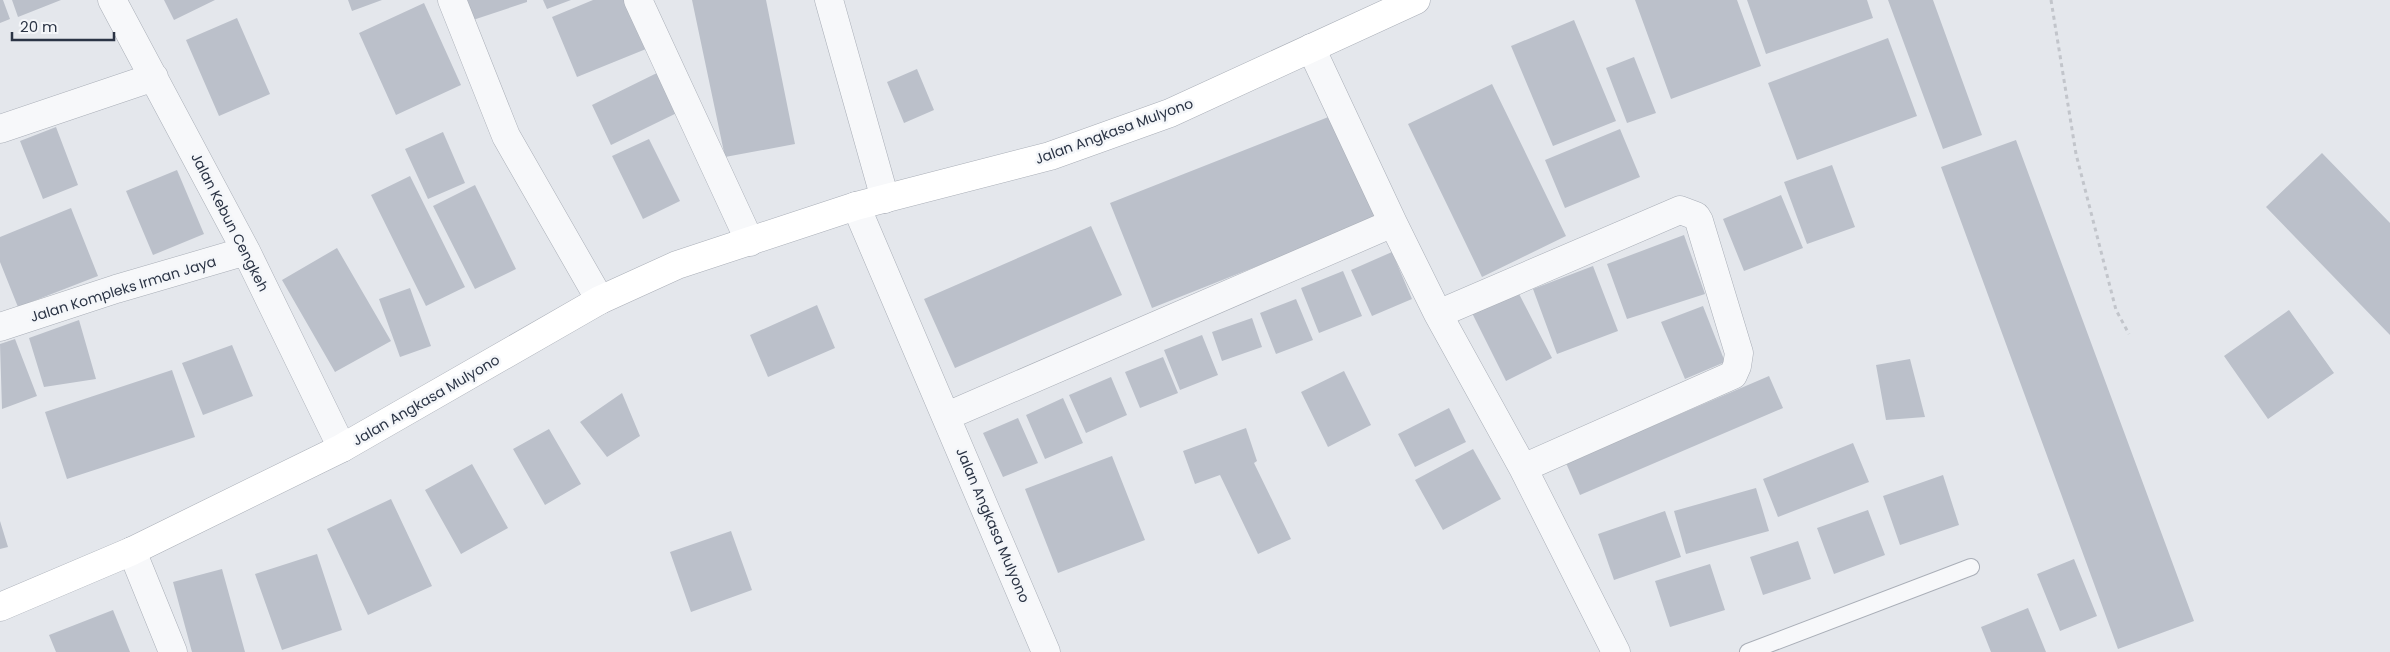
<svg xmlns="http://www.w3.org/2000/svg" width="2390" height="652" viewBox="0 0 2390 652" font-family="Poppins,sans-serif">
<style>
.building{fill:#bbc0ca}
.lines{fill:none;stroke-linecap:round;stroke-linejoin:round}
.service-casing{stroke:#a9aeb7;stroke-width:18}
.minor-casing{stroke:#a9aeb7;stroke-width:29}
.secondary-casing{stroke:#a9aeb7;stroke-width:29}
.path{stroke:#c2c5cb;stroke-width:3;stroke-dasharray:4 4;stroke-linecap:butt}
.service{stroke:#f7f8fa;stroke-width:16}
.minor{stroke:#f7f8fa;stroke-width:28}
.secondary{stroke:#fff;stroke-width:28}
.labels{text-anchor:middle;stroke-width:5;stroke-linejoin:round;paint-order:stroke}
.street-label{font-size:14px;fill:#2b3445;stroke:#f4f6f9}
</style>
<rect width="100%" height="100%" fill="#e4e7ec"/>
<path class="building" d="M0 0H3L10 19 0 23Z
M12 0H61L18 17Z
M164 0H215L174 20Z
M348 0H382L352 11Z
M465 0H527V2L473 20Z
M543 0H571L547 9Z
M593 0H625L646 49 577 77 552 17Z
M692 0H766L795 144 725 157Z
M1635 0H1737L1761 66 1671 99Z
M1747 0H1867L1873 18 1766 54Z
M1888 0H1933L1982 135 1943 149Z
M424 3 461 85 396 115 359 33Z
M237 18 270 94 219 116 186 40Z
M1574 20 1616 121 1553 146 1511 46Z
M1888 38 1917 116 1797 160 1768 83Z
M1634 57 1656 113 1627 123 1606 68Z
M917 69 934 110 904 123 887 82Z
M663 70 683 110 611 145 592 105Z
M1492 84 1566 236 1482 277 1408 124Z
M1336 114 1378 218 1152 308 1110 203Z
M56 127 78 185 43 199 20 141Z
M1620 129 1640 177 1565 208 1545 160Z
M443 132 465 183 428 199 405 149Z
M649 139 680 201 643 219 612 156Z
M2016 140 2194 621 2118 649 1941 167Z
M2322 153 2390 223V335L2266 207Z
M1832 165 1855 227 1807 244 1784 182Z
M177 170 204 234 153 255 126 191Z
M410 176 465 287 426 306 371 195Z
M475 185 516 269 475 289 433 206Z
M1781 195 1803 248 1744 271 1723 219Z
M71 208 98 276 18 307 0 262V237Z
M1091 226 1122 295 955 368 924 299Z
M1684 235 1705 294 1627 319 1607 264Z
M337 248 391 341 335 372 282 280Z
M1392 252 1412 299 1372 316 1351 270Z
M1593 266 1618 331 1557 354 1533 289Z
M1343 271 1362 316 1319 333 1301 288Z
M410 288 431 346 400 357 379 299Z
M1516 288 1552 358 1506 381 1471 311Z
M1296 299 1313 340 1276 354 1260 313Z
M817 305 835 348 768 377 750 335Z
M1703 306 1725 362 1685 379 1661 322Z
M2289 310 2334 373 2268 419 2224 356Z
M1252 318 1262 347 1222 361 1212 332Z
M79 320 96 379 44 387 29 338Z
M1202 335 1218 375 1180 390 1164 350Z
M15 339 37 396 2 409 0 344Z
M232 345 253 396 203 415 182 363Z
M1163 357 1178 393 1140 408 1125 372Z
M1910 359 1925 417 1886 420 1876 365Z
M172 370 195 437 67 479 45 412Z
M1344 371 1371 425 1328 447 1301 392Z
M1769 376 1783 408 1580 495 1566 463Z
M1111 377 1127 415 1086 433 1069 395Z
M622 393 640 436 607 457 580 422Z
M1063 398 1083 443 1045 459 1026 415Z
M1449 408 1466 442 1415 467 1398 434Z
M1018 418 1038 463 1003 477 983 433Z
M1246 428 1257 461 1254 463 1291 539 1258 554 1220 475 1195 484 1183 451Z
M549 429 581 484 545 505 513 449Z
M1853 443 1869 482 1778 517 1763 479Z
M1473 449 1501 499 1443 530 1415 480Z
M1112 456 1145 540 1058 573 1025 489Z
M472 464 508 528 461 554 425 490Z
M1943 475 1959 525 1900 545 1883 496Z
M1756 488 1769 531 1686 554 1674 511Z
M391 499 432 586 368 615 327 529Z
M1868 510 1885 555 1834 574 1817 528Z
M1665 511 1681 557 1614 580 1598 534Z
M0 521 8 547 0 549Z
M731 531 752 590 691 612 670 552Z
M1798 541 1811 579 1763 595 1750 557Z
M317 554 342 630 282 650 255 574Z
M2074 559 2097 616 2060 631 2037 574Z
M1710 564 1725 610 1670 627 1655 581Z
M222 569 245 652H192L173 582Z
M2028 608 2046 652H1991L1981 627Z
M113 610 130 652H56L49 635Z"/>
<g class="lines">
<g class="service-casing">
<path id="service" d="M1748 652 1971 567"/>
</g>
<g class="minor-casing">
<path id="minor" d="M112 0 246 251 342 448
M452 0 506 136 600 300
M638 0 750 242
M829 0 885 199
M1311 48 1393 223 1438 314 1523 468 1616 652
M0 129 154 77
M856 206 1046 652
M1438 314 1680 210 1696 216 1699 221 1739 353 1737 366 1733 375 1523 468
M0 327 116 289 246 251
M947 416 1393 223
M132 551 173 652"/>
</g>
<g class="secondary-casing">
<path id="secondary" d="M0 607 132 551 342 448 600 300 677 265 856 206 1050 156 1170 113 1416 0"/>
</g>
<path class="path" d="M2051 0 2076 154 2116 310 2129 334"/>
<use href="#service" class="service"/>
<use href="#minor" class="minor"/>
<use href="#secondary" class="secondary"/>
</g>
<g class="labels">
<g class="street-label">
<text transform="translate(1114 131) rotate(-20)" y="5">Jalan Angkasa Mulyono</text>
<text transform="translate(230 222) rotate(63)" y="5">Jalan Kebun Cengkeh</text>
<text transform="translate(123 289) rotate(-17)" y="5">Jalan Kompleks Irman Jaya</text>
<text transform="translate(426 400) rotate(-30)" y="5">Jalan Angkasa Mulyono</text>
<text transform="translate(993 525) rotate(67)" y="5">Jalan Angkasa Mulyono</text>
</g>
</g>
<path d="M12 32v8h102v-8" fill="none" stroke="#2b3445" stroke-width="2.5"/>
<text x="20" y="32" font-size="15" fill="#2b3445" stroke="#f4f6f9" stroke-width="4" paint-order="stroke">20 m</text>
</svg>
